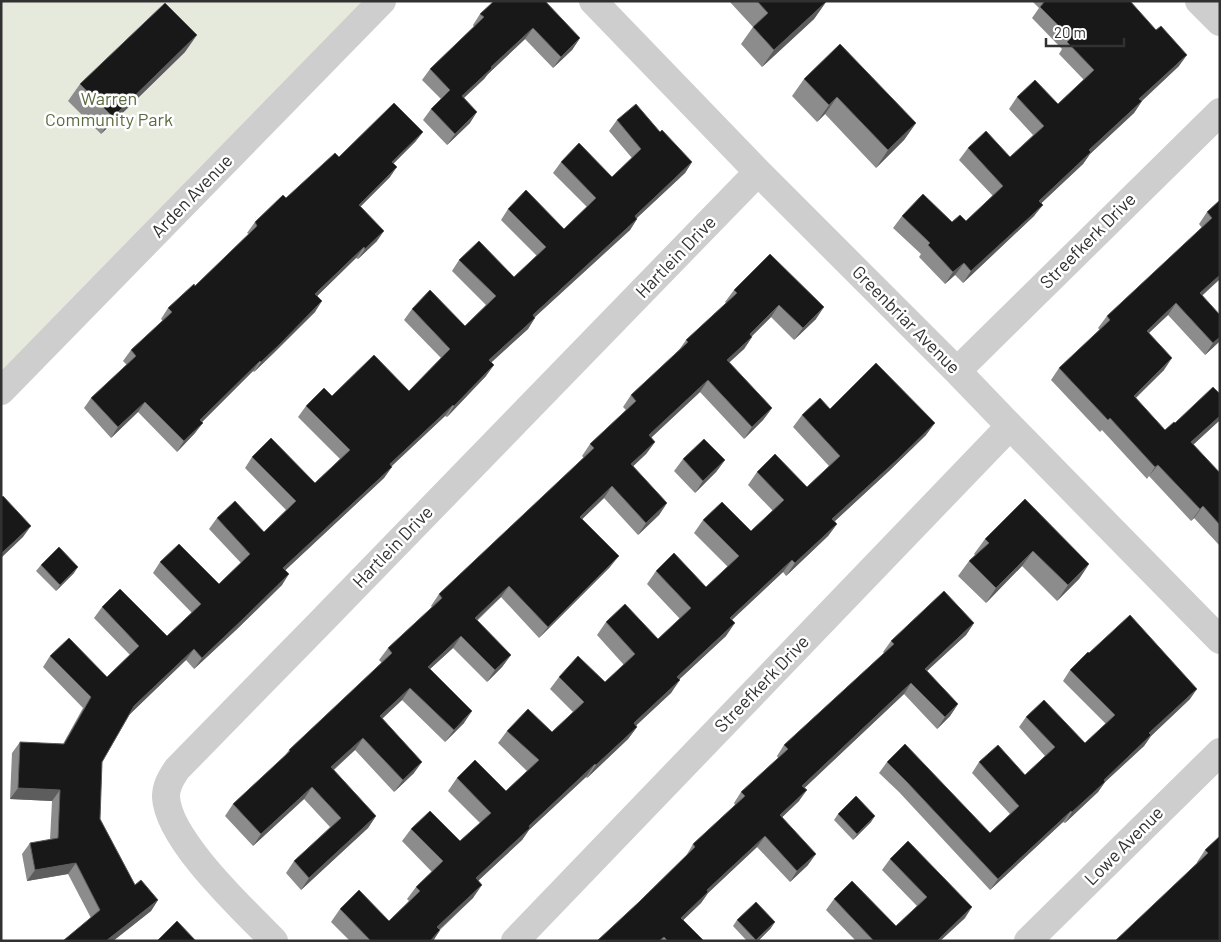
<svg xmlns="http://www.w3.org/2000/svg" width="1221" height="942" viewBox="0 0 1221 942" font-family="Barlow,sans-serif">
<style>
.green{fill:#e6eadd}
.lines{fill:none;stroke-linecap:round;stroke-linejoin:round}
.street{stroke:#cecece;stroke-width:28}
.wall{fill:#8c8c8c}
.shaded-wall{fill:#5d5d5d}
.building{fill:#181818;stroke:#5d5d5d}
.labels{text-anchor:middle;stroke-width:5;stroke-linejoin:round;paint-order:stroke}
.park-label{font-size:18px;fill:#5b6b40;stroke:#fff}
.street-label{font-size:18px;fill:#313131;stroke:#fff}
</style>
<rect width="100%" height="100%" fill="#fff"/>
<path class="green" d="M1 1H365L1 371Z"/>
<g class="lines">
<path class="street" d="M593 1 758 172 957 371 1010 426 1220 640
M1199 1 1220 22
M957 371 1220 112
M1 391 382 1
M274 941C244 910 168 840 166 797 166 786 171 778 177 769L317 626 758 172
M515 941 1010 426
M1028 941 1220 752"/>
</g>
<path class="wall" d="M729 1H826V2L814 19 762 67 741 44 753 27Z
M1032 1H1130L1179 66 1142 101 1134 113 1090 154 1083 164 1041 203 1034 216 963 283 955 275 945 284 919 257 921 254 893 228 902 216 952 222 966 221 993 196 959 160 968 148 1010 157 1033 135 1009 109 1017 97 1058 104 1084 80 1059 54 1062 49 1032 18 1039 8Z
M480 14 580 38 572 50 553 68 525 39 488 74 484 79 464 98 470 123 447 145 423 120 431 109 441 99 422 80 430 69 474 27 473 25Z
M185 52 101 134 68 101 80 84Z
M804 79 916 123 904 140 876 168 825 114 817 122 792 96Z
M617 120 660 132 692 162 685 173 637 218V219L630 230 535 317 528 329 491 362 486 376 447 417 445 416 392 466 384 478 285 570 282 585 236 630 194 669 186 660 130 714 102 762 100 819 135 885 158 900 151 911 113 941H63L91 918 68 874 27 881 22 854 30 843 50 840 52 801 10 799 12 753 20 742 63 744 83 708 43 667 50 656 107 677 130 655 94 618 102 607 167 636 192 613 153 573 160 562 219 584 241 563 209 529 217 518 264 532 286 510 245 468 252 457 315 483 340 459 298 417 306 406 332 396 409 391 441 358 404 320 412 309 465 326 486 305 452 271 459 260 514 277 537 256 501 220 508 209 564 229 587 207 553 173 561 162 612 177 632 158 609 131Z
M423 132 415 142 394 163 390 177 360 207 377 241 358 259 356 258 317 296 315 312 273 354 254 372 253 371 202 422 195 433 177 452 138 412 111 438 84 408 91 398 127 365 123 361 131 350 163 321 161 319 168 308 195 286 249 234 247 233 255 222 339 157Z
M1220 200V279L1202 296 1220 341 1205 355 1168 315 1149 333 1164 370 1136 398 1165 430 1175 423 1220 394V420L1193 445 1220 473V546L1194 518 1191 521 1149 476 1147 479 1102 430 1100 432 1051 380 1059 368 1100 330 1098 328 1107 316 1202 228 1199 224 1207 212Z
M770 254 816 319 794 340 771 317 752 336V337L744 349 729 362 772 408 763 420 744 439 700 392 651 438 655 442 646 454 633 466 667 503 659 515 638 535 604 498 582 519 610 567 539 638 501 597 477 621 511 655 502 667 487 682 453 648 430 669 464 723 445 742 402 700 382 719 414 773 394 792 355 750 334 770 376 816 368 828 301 890 286 873 294 861 330 827 304 799 253 846 225 816 233 804 284 757 289 750 382 663 379 660 388 648 432 607 431 606 439 594 584 458 582 456 590 444 626 410 623 407 631 395 679 350 686 340 726 303 725 302 734 290Z
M830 409 926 435 889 471 835 521 837 524 828 536 786 576 783 572 732 620 726 636 679 679 671 693 636 725 637 727 628 739 587 778 586 777 529 830 522 840 478 881 473 898 440 930 433 941H350L331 922 340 909 389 921 409 901 407 899 416 887 432 872 402 841 411 829 460 841 480 823 448 791 457 778 506 791 527 771 498 743 507 731 552 732 573 712 550 689 559 677 605 682 624 665 597 635 606 622 658 639 680 619 647 584 656 571 706 587 728 567 694 533 703 520 751 531 773 511 748 485 757 472 807 487 829 466 793 427 802 415Z
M683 459 725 460 716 472 695 493 674 471Z
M985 539 1089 564 1079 579 1057 601 1022 566 986 603 958 576 969 561 975 555 974 554Z
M41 565 74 573 56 591 36 571Z
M974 623 966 635 927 671 958 704 950 716 937 729 904 694 804 788 799 801 782 817 808 865 790 882 757 847 708 893 701 903 683 920 704 941H597L639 902 686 856 693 844 735 805 734 803 741 792 778 758 777 756 784 745 884 653 883 652 891 641Z
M1089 653 1190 699 1151 736 1144 746 1105 782 1098 792 1065 823 1063 822 990 890 899 792 879 773 887 762 990 833 1010 814 972 773 979 762 1025 775 1045 756 1019 727 1026 717 1085 743 1106 724 1063 681 1070 670Z
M838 814 871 822 853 840 834 820Z
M1220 836V941L1197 862 1205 850Z
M890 859 965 918 940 941H856L826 910 834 899 896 926 917 906 882 870Z
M737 920 771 928 758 941H747L733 926Z"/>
<path class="shaded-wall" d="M826 2 814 19 762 67 774 50Z
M533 28 525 39 488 74 484 79 454 107 462 96 491 67Z
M197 35 185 52 101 134 113 117Z
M580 38 572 50 553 68 561 57Z
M1187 55 1179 66 1131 111 1139 99Z
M837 97 825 114 817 122 829 105Z
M1142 101 1134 113 1090 154 1083 164 1031 213 1039 201 1089 150Z
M477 112 470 123 447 145 455 134Z
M916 123 904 140 876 168 888 150Z
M423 132 415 142 385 172 392 162Z
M692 162 685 173 627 227 635 216Z
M397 167 390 177 351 216 359 205Z
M1043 205 1034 216 963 283 971 271Z
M637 219 630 230 525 326 533 315Z
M384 231 377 241 358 259 365 249Z
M364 247 356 258 308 305 315 294Z
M964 263 955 275 945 284 953 272Z
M1220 275V279L1191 305 1200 293Z
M322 301 315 312 254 372 261 362Z
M1176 303 1168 315 1138 343 1147 331Z
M779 305 771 317 742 346 750 334Z
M824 307 816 319 794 340 803 328Z
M535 318 528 329 482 371 489 360Z
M752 337 744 349 719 372 727 360Z
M1220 337V341L1205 355 1213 343Z
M1172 358 1164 370 1125 408 1134 396Z
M260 361 253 371 193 431 200 420Z
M494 365 486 376 447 417 454 406Z
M708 380 700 392 641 447 649 435Z
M145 402 138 412 111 438 118 427Z
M453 405 445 416 382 475 390 464Z
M772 408 763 420 744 439 752 427Z
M1220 416V420L1183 454 1191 442Z
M203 423 195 433 177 452 184 441Z
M935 423 926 435 889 471 823 532 832 519Z
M655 442 646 454 623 476 631 464Z
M725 460 716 472 695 493 703 481Z
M1158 465 1149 476 1147 479 1155 467Z
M392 467 384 478 276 579 283 568Z
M612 486 604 498 572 529 580 517Z
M667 503 659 515 638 535 646 523Z
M1203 506 1194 518 1191 521 1200 509Z
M837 524 828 536 786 576 795 563Z
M31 526 23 537 1 558V554Z
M1033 551 1022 566 986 603 996 588Z
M619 556 610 567 539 638 548 627Z
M792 560 783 572 721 630 730 618Z
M1089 564 1079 579 1057 601 1068 585Z
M78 567 74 573 56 591 60 585Z
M289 574 282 585 236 630 194 669 202 658Z
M509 586 501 597 466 630 475 618Z
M735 623 726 636 668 690 677 677Z
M974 623 966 635 917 680 925 669Z
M461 636 453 648 419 679 428 667Z
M194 649 186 660 127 717 134 706Z
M511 655 502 667 487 682 495 670Z
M680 680 671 693 625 736 634 723Z
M911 683 904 694 795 797 802 786Z
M410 688 402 700 372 728 380 716Z
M1197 689 1190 699 1151 736 1144 746 1105 782 1098 792 1065 823 1072 812 1104 780 1149 733Z
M958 704 950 716 937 729 945 717Z
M472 711 464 723 445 742 454 730Z
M637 727 628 739 587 778 596 765Z
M363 738 355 750 323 779 331 767Z
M422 762 414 773 394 792 403 780Z
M595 764 586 777 529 830 522 840 467 891 476 878 529 826Z
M312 787 304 799 253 846 261 834Z
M18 788 60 790 52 801 10 799Z
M807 790 799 801 772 827 780 815Z
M1071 811 1063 822 990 890 998 879Z
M376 816 368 828 301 890 309 878Z
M875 816 871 822 853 840 857 834Z
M765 836 757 847 708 893 701 903 674 929 681 918 707 890Z
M816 854 808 865 790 882 797 871Z
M76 863 68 874 27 881 35 870Z
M482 885 473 898 428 940 437 927Z
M158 900 151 911 113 941H106Z
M972 907 965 918 940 941H937Z
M775 922 771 928 758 941H756Z
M440 930 433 941H430Z"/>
<path class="building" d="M494 1H545L580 38 561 57 533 28 491 67 492 68 462 96 477 112 455 134 431 109 450 90 430 69 484 17 480 14Z
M757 1H826V2L774 50 753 27 768 13Z
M1045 1H1130L1156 30 1161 26 1187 55 1139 99 1142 101 1089 150 1091 152 1039 201 1043 205 971 271 964 263 953 272 928 245 930 243 902 216 923 194 952 222 960 215 966 221 1003 186 968 148 986 131 1010 157 1044 126 1017 97 1035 80 1058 104 1094 70 1067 42 1071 38 1040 7Z
M165 3 197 35 113 117 80 84Z
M840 44 916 123 888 150 837 97 829 105 804 79Z
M394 103 423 132 392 162 397 167 359 205 384 231 365 249 364 247 315 294 322 301 280 344 261 362 260 361 200 420 203 423 184 441 145 402 118 427 91 398 136 356 131 350 172 312 168 308 194 284 195 286 257 226 255 222 283 195 286 198 335 153 339 157Z
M636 104 660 132 662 130 692 162 635 216 637 219 533 315 535 318 489 360 494 365 454 406 453 405 390 464 392 467 283 568 289 574 243 619 202 658 194 649 134 706 102 762 100 819 135 885 141 880 158 900 106 941H64V940L100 910 76 863 35 870 30 843 58 838 60 790 18 788 20 742 64 744 91 697 50 656 69 638 107 677 139 646 102 607 120 589 167 636 201 604 160 562 179 544 219 584 250 554 217 518 235 501 264 532 296 501 252 457 271 438 315 483 350 450 306 406 324 388 332 396 374 355 409 391 450 349 412 309 430 290 465 326 496 296 459 260 479 241 514 277 546 247 508 209 526 190 564 229 596 198 561 162 579 143 612 177 641 149 617 120Z
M1220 200V275L1200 293 1220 315V337L1213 343 1176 303 1147 331 1172 358 1134 396 1165 430 1174 422 1175 423 1213 387 1220 394V416L1191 442 1220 473V525L1203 506 1200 509 1158 465 1155 467 1110 418 1108 420 1059 368 1110 320 1107 316 1212 218 1207 212Z
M770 254 824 307 803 328 779 305 750 334 752 337 727 360 772 408 752 427 708 380 649 435 655 442 631 464 667 503 646 523 612 486 580 517 619 556 548 627 509 586 475 618 511 655 495 670 461 636 428 667 472 711 454 730 410 688 380 716 422 762 403 780 363 738 331 767 376 816 309 878 294 861 341 818 312 787 261 834 233 804 290 751 289 750 392 653 388 648 442 598 439 594 594 448 590 444 636 401 631 395 688 342 686 340 737 293 734 290Z
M876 363 935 423 898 459 832 519 837 524 795 563 792 560 730 618 735 623 677 677 680 680 634 723 637 727 596 765 595 764 529 826 530 828 476 878 482 885 437 927 440 930 430 941H371L340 909 359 890 389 921 420 891 416 887 443 861 411 829 430 811 460 841 491 813 457 778 475 760 506 791 539 760 507 731 528 709 552 732 584 702 559 677 578 656 605 682 635 654 606 622 625 604 658 639 691 608 656 571 674 553 706 587 739 556 703 520 722 502 751 531 784 500 757 472 775 454 807 487 840 456 802 415 820 398 830 409Z
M704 439 725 460 703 481 683 459Z
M3 496 31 526 1 554V498Z
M1025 499 1089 564 1068 585 1033 551 996 588 969 561 989 543 985 539Z
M59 547 78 567 60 585 41 565Z
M944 591 974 623 925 669 958 704 945 717 911 683 802 786 807 790 780 815 816 854 797 871 765 836 707 890 708 892 681 918 704 941H668L664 937 659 941H597L639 902 695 847 693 844 745 796 741 792 788 749 784 745 894 644 891 641Z
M1130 615 1197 689 1149 733 1151 735 1104 780 1105 782 1072 812 1071 811 998 879 907 782 887 762 905 744 990 833 1019 806 979 762 998 745 1025 775 1055 747 1026 717 1044 700 1085 743 1115 715 1070 670 1088 652 1089 653Z
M856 796 875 816 857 834 838 814Z
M1220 836V941H1115L1208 853 1205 850Z
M908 841 972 907 937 941H874L834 899 852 881 896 926 927 897 890 859Z
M756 902 775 922 756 940 737 920Z
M177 921 196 941H157Z"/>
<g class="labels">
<g class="park-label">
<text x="109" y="105">Warren<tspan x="109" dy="21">Community Park</tspan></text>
</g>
<g class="street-label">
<text transform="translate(192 196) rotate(-46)" y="6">Arden Avenue</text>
<text transform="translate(1088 241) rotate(-45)" y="6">Streefkerk Drive</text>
<text transform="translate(676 257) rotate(-46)" y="6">Hartlein Drive</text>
<text transform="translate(906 320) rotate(45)" y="6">Greenbriar Avenue</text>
<text transform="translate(393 547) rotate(-46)" y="6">Hartlein Drive</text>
<text transform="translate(762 684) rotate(-46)" y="6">Streefkerk Drive</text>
<text transform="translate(1124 846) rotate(-45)" y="6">Lowe Avenue</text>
</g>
</g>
<rect width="1221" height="942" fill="none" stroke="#313131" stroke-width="5"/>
<path d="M1046 38v8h78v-8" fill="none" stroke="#313131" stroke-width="2.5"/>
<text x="1054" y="38" font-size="15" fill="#313131" stroke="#ffffff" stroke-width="4" paint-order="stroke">20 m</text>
</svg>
